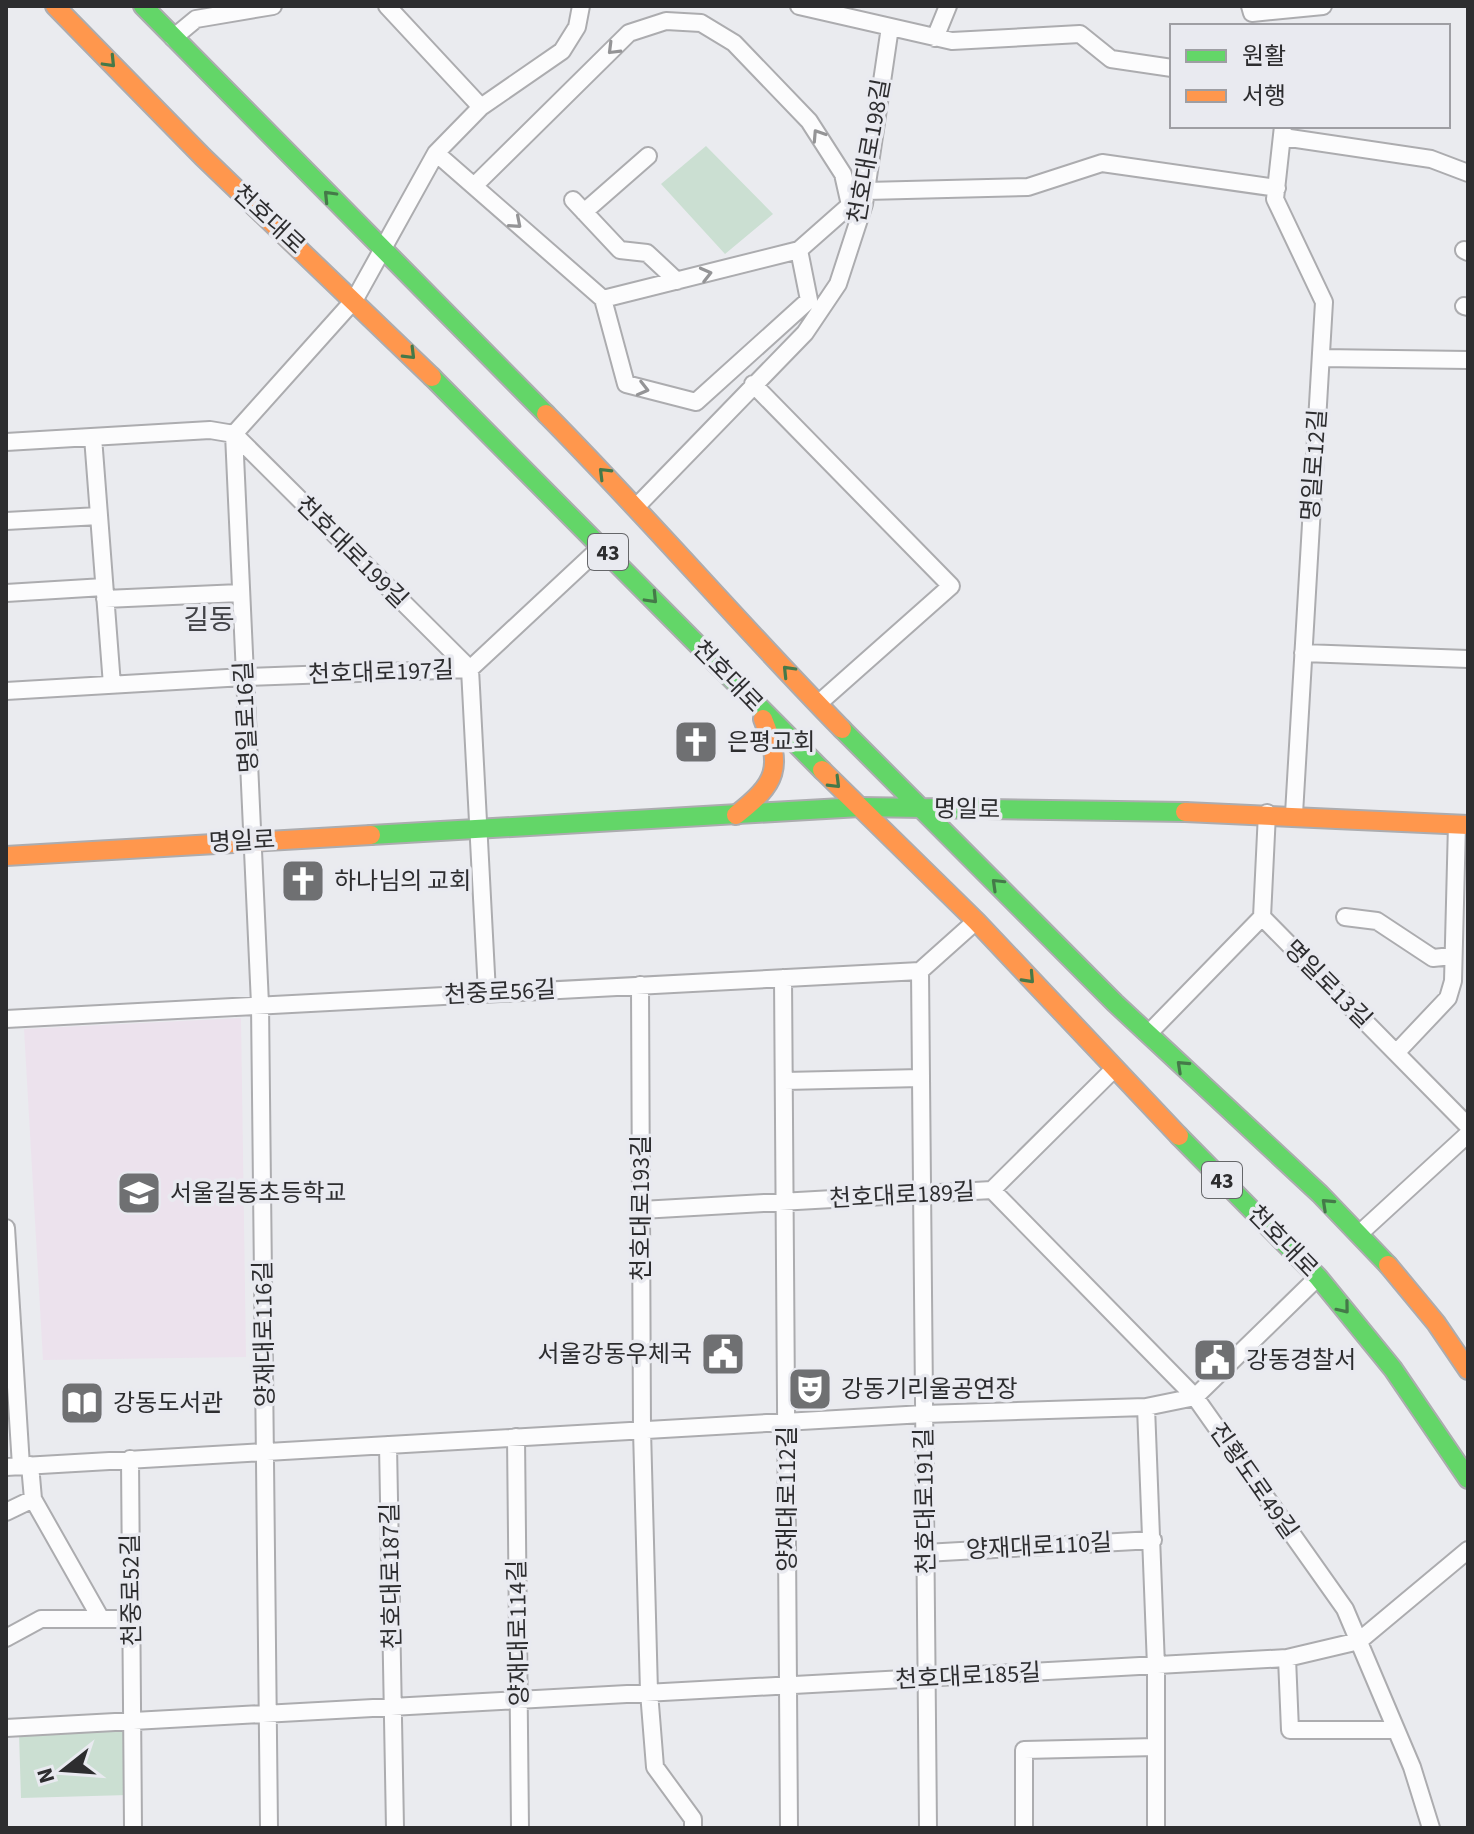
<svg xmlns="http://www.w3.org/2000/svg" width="1474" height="1834" viewBox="0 0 1474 1834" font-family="'Source Sans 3','Noto Sans KR',sans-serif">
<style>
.education{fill:#ece2ed}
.green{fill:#cbdfd2}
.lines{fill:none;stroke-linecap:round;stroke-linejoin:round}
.street-casing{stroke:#acacaf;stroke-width:20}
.fast-casing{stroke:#acacaf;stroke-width:22}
.slow-casing{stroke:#acacaf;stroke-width:22}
.street{stroke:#fcfcfd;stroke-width:16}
.fast{stroke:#63d668;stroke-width:18}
.slow{stroke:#ff974d;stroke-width:18}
.oneway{stroke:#949496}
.oneway2{stroke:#457949}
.labels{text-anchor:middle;stroke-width:7;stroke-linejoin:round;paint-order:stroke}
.shield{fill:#e9eaf0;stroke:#656669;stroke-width:2}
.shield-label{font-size:22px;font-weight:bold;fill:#2d2d2f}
.street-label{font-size:24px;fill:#2d2d2f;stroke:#e9eaf0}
.poi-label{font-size:24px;fill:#2d2d2f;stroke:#e9eaf0;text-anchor:start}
.quarter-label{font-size:28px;fill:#424347;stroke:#e9eaf0}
</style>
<rect width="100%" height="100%" fill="#eaebef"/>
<path class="education" d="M241 1018 246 1357 43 1360 24 1029Z"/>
<path class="green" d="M706 146 773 214 725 254 661 184Z
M126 1727 128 1795 21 1798 19 1733Z"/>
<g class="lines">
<g class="street-casing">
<path id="street" d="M387 6 481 107
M799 6 952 41 1080 34 1111 59 1172 68
M1250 6 1252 13 1323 6
M173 38 196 19 273 6
M935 38 948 6
M1283 126 1275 199 1324 302 1294 814
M1283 137 1431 159 1468 173
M436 153 603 299 626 384 696 402 809 300 799 250
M474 186 629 33 666 21 701 23 734 43 809 121 843 174 850 205 799 250 603 299
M866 191 1028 187 1102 163 1277 188
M573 200 620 250 647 253 677 281
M584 212 648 156
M1464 250 1468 252
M1464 306 1468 307
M1321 358 1468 360
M753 384 951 586 819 703
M93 437 112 685
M6 442 210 430 234 434 470 669
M637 506 805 333 838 284 864 204 890 27
M6 521 99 516
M6 593 104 587
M105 599 240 593
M1303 653 1468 659
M470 669 487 993
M6 691 244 677 470 669 602 546
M1267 813 1262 917 1468 1126
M1345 917 1377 921 1433 958 1452 956
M920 971 928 1828
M783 978 789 1828
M640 985 642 1430 649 1692 655 1767 693 1819V1828
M6 1019 920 971 976 921
M1148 1034 1262 917
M1396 1053 1448 998 1453 981 1457 824
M784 1081 921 1078
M992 1190 1195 1397 1345 1609 1412 1767 1431 1828
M641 1210 992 1190 1114 1069
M6 1228 21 1466
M1359 1234 1468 1134
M1146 1407 1156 1666V1828
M516 1437 520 1828
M388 1445 395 1828
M130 1459 133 1828
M30 1465 33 1499 101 1619
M6 1467 924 1414 1146 1407 1195 1397 1318 1277
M6 1512 33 1499
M925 1553 1153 1540
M6 1638 41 1619H131
M1287 1658 1290 1730H1396
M6 1728 1287 1658 1359 1641 1468 1550
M269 1828 260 1004 234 434 355 299 436 153 481 107 562 51 577 27 581 6
M1024 1828V1750L1156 1747"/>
</g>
<g class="fast-casing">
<path id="fast" d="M143 6 546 414
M432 377 822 770
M842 729 1115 1003 1320 1194 1388 1265
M371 835 860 807 1185 812
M1179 1136 1318 1277 1393 1369 1468 1479"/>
</g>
<g class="slow-casing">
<path id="slow" d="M55 6 203 157 432 377
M546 414C648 517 741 626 842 729
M822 770 976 921 1179 1136
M1185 812 1468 825
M736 815C777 783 783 768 763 719
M6 856 371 835
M1388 1265 1436 1323 1468 1370"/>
</g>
<use href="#street" class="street"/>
<use href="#fast" class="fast"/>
<use href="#slow" class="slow"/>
</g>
<defs><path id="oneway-chevron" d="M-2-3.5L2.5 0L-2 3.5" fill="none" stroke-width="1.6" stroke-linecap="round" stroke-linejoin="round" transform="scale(2)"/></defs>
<g class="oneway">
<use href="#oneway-chevron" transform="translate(613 49) rotate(135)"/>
<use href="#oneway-chevron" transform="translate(818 135) rotate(-123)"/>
<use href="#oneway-chevron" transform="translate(516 223) rotate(41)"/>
<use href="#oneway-chevron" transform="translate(706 274) rotate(-14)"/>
<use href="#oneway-chevron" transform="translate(643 389) rotate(14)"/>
</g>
<g class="oneway2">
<use href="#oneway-chevron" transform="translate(110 62) rotate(46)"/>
<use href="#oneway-chevron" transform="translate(329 196) rotate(-134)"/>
<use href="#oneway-chevron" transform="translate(410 354) rotate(45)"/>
<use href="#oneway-chevron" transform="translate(604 473) rotate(-135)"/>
<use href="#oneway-chevron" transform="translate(652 598) rotate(46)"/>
<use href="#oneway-chevron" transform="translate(788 671) rotate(-134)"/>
<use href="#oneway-chevron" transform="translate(835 783) rotate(45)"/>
<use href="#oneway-chevron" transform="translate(997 884) rotate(-136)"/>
<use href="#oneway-chevron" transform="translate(1029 978) rotate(47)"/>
<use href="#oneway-chevron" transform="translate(1182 1066) rotate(-137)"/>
<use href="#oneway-chevron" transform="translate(1327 1204) rotate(-137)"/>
<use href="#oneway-chevron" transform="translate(1344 1308) rotate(51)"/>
</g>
<defs>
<g id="church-square" transform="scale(2.3)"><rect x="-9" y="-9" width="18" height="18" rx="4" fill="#6f7072" stroke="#e9eaf0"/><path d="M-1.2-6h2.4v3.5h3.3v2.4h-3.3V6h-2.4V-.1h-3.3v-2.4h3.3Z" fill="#fff"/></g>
<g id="school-square" transform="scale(2.3)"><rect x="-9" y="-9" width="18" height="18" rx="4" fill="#6f7072" stroke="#e9eaf0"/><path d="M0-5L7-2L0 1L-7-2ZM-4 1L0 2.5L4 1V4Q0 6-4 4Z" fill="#fff"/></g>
<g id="civic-square" transform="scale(2.3)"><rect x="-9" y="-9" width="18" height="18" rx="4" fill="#6f7072" stroke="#e9eaf0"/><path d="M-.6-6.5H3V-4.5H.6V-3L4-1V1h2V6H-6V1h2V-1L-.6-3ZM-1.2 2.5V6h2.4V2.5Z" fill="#fff"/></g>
<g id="theatre-square" transform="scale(2.3)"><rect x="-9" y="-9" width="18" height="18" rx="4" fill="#6f7072" stroke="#e9eaf0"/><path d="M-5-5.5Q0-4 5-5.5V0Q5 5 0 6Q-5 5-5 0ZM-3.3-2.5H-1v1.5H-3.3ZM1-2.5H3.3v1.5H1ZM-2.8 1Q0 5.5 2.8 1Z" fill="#fff"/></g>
<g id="library-square" transform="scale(2.3)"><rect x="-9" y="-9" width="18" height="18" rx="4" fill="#6f7072" stroke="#e9eaf0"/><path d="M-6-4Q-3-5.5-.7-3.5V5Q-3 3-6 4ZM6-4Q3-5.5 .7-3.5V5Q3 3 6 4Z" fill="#fff"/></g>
</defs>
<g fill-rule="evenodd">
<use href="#church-square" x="696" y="742"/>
<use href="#church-square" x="303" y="881"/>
<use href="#school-square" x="139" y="1193"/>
<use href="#civic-square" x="723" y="1354"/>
<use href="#civic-square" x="1215" y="1360"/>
<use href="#theatre-square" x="810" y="1389"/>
<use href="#library-square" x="82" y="1403"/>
</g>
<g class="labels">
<g class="shield">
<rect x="588" y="534" width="40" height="36" rx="6"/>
<rect x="1202" y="1162" width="40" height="36" rx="6"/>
</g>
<g class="shield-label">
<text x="608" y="560">43</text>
<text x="1222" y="1188">43</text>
</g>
<g class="street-label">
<text transform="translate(869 151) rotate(-80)" y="8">천호대로198길</text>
<text transform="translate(269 219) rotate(43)" y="8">천호대로</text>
<text transform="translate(1314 465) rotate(-86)" y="8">명일로12길</text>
<text transform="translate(352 552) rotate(45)" y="8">천호대로199길</text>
<text transform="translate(381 672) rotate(-2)" y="8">천호대로197길</text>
<text transform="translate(728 676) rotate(46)" y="8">천호대로</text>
<text transform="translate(246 717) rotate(-93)" y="8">명일로16길</text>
<text transform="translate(967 809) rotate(1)" y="8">명일로</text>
<text transform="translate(242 841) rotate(-3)" y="8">명일로</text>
<text transform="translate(1328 984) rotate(45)" y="8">명일로13길</text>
<text transform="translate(500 992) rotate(-3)" y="8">천중로56길</text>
<text transform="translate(902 1195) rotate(-3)" y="8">천호대로189길</text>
<text transform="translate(641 1208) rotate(-90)" y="8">천호대로193길</text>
<text transform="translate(1283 1241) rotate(46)" y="8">천호대로</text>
<text transform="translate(264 1334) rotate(-91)" y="8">양재대로116길</text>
<text transform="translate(1254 1481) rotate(55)" y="8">진황도로49길</text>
<text transform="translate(787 1499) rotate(-90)" y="8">양재대로112길</text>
<text transform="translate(925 1501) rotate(-91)" y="8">천호대로191길</text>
<text transform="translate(1039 1546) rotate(-3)" y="8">양재대로110길</text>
<text transform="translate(391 1576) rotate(-91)" y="8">천호대로187길</text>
<text transform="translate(131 1590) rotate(-91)" y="8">천중로52길</text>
<text transform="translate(518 1633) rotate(-91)" y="8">양재대로114길</text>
<text transform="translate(968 1676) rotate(-3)" y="8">천호대로185길</text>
</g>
<g class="poi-label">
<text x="727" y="750">은평교회</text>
<text x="334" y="889">하나님의 교회</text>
<text x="170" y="1201">서울길동초등학교</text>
<text x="692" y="1362" text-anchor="end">서울강동우체국</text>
<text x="1246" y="1368">강동경찰서</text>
<text x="841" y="1397">강동기리울공연장</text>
<text x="113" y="1411">강동도서관</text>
</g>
<g class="quarter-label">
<text x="209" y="629">길동</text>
</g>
</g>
<rect width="1474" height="1834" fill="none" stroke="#2d2d2f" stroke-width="16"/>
<rect x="1170" y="24" width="280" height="104" fill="#e9eaf0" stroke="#9e9ea3" stroke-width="2"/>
<rect x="1186" y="50" width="40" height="12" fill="#63d668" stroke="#9e9ea3" stroke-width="2"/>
<text x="1242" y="64" font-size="24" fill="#2d2d2f">원활</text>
<rect x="1186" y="90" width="40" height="12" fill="#ff974d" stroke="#9e9ea3" stroke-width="2"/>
<text x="1242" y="104" font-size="24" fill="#2d2d2f">서행</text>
<g transform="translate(64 1770) rotate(253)" stroke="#e9eaf0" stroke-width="6" paint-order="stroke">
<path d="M0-6L14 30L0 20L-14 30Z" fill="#2d2d2f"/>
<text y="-12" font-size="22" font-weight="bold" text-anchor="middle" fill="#2d2d2f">N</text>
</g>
</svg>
